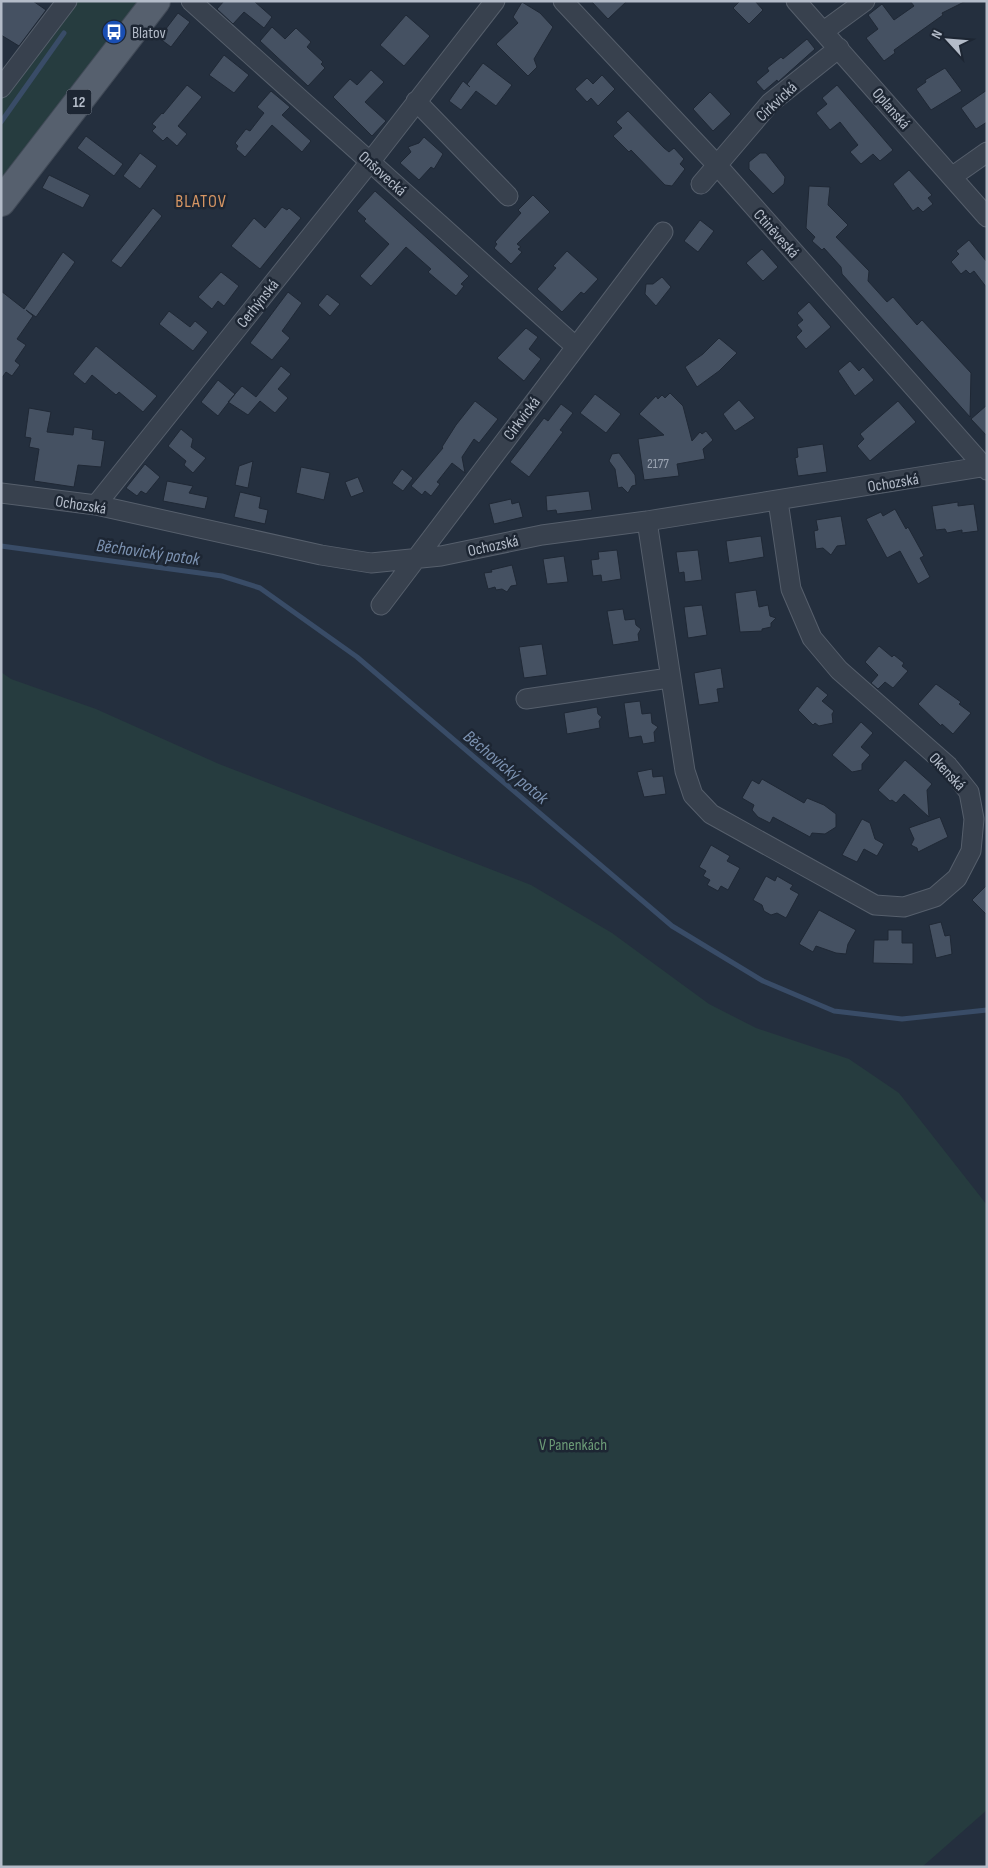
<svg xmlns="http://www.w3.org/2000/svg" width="988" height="1868" viewBox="0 0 988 1868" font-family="'Sofia Sans Condensed',sans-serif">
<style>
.green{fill:#263c3f}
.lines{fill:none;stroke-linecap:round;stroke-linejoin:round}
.stream{stroke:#394c67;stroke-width:5}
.building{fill:#455162;stroke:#1f2835}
.minor-casing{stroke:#565f6c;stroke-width:21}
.primary-casing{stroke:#414a57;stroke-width:30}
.minor{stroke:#38414e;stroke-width:19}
.primary{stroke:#56606e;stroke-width:28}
.labels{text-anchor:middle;stroke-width:5;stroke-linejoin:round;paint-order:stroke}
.number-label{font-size:14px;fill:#98a1af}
.shield{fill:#1d2633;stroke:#878f9c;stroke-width:1}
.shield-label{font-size:15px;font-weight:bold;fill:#b4bcc9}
.poi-label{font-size:16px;fill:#b4bcc9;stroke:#1d2633;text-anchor:start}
.street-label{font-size:16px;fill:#b4bcc9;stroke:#1d2633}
.park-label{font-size:16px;fill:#6b9a76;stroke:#1d2633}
.neighbourhood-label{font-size:18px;letter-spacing:1px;fill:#d59563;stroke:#1d2633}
.water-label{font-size:18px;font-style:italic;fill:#7c92b1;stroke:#1d2633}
</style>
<rect width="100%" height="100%" fill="#242f3e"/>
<path class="green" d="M70 1H156L1 200V90Z
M1 672 11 679 96 709 219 764 531 885 612 933 709 1004 756 1028 849 1059 899 1093 987 1205V1810L922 1867H1Z"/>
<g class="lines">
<path class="stream" d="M1 122 64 33
M1 546 222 576 260 588 357 657 672 926 763 981 834 1011 902 1019 987 1010"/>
</g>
<path class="building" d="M1 1H33L46 10 19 46 1 35Z
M224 1H254L272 17 264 28 244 12 233 24 217 9Z
M591 1H627L608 19Z
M740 1H755L763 10 749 24 733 8Z
M910 1H966L942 13 943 15 894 50 895 53 884 61 866 38 878 29 868 15 882 4 894 20 914 6Z
M522 2 540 13 553 27 534 59 537 67 528 76 496 44 518 23 513 17Z
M178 13 190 22 171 47 159 38Z
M406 15 430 36 404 66 380 45Z
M272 27 285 39 296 28 311 42 307 47 323 62 321 64 325 68 308 86 260 41Z
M807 39 815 49 778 82 777 80 764 91 756 82 769 71 767 68 781 57 783 59Z
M224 55 249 75 234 93 209 75Z
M483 63 512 85 496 106 476 91 461 110 449 101 463 81 470 87 467 84Z
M945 68 962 91 931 110 916 89 926 82 925 80Z
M371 70 384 82 365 102 386 121 372 136 333 97 350 79 357 85Z
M602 75 615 89 598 106 591 98 587 102 575 89 587 78 593 84Z
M187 85 202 97 178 126 187 134 177 146 167 137 163 141 152 131 156 127 152 124 162 113 163 114Z
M837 85 893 150 880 161 873 154 861 164 850 152 858 145 840 122 830 130 816 113 827 104 822 98Z
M987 90V122L976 129 961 108Z
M271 91 290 107 282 115 311 141 302 152 272 125 245 157 236 149 238 146 235 143 246 129 250 131 264 113 257 107Z
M710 92 731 114 713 131 693 109Z
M628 111 664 148 669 152 674 148 684 159 680 164 685 169 672 186 665 185 631 150 629 152 613 136 622 128 616 122Z
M86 136 123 164 114 176 77 148Z
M424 137 443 154 434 169 431 167 419 180 400 163 411 152 408 147 419 143Z
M140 153 157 166 140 189 123 176Z
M760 153H766L785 177 784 184 773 194 749 169V162Z
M909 170 932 195 928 198 933 204 923 212 918 207 913 211 893 184Z
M49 175 90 195 83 208 42 188Z
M809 186 830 187 828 205 848 225 836 237 869 271 868 281 887 302 893 297 917 325 922 320 971 373 970 417 842 274 841 267 824 248 822 250 812 241 815 237 806 228Z
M375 191 469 276 461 284 464 286 456 296 428 272 431 269 406 247 371 286 360 276 389 244 364 221 366 219 357 211Z
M533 195 550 212 517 244 521 247 518 249 522 252 511 264 494 248 497 244 495 242 521 213 518 210Z
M282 207 287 210 289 208 301 218 260 269 231 246 254 218 265 228Z
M153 208 162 216 121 268 111 261Z
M700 220 714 231 698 252 684 241Z
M969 240 987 262V288L974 271 970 274 966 270 961 274 951 262 959 254 956 251Z
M762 249 778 267 763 281 746 263Z
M567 251 598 279 584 294 581 292 562 312 537 289 556 268 553 266Z
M63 252 75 262 36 317 26 310 33 316 17 339 26 345 15 361 20 365 12 376 6 372 1 379V291L24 309Z
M221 272 239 286 224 306 218 301 212 309 198 297Z
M662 277 671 287 656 306 645 294 646 284H653Z
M288 292 302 303 282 331 290 338 272 360 250 343Z
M327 294 340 304 330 316 318 305Z
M809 302 831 327 806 349 796 337 802 331 797 325 803 320 797 313Z
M169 311 190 327 195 321 208 332 193 351 159 324Z
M526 328 538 337 529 349 541 359 524 381 497 358Z
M719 338 737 353 719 371 697 387 685 367 703 354Z
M96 346 157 396 143 412 119 392 116 395 92 375 85 384 73 374Z
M850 361 859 371 863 367 874 380 855 396 838 371Z
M281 366 291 374 278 389 288 398 275 413 260 401 248 415 228 402 242 386 256 397Z
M218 380 235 394 218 416 201 402Z
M670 393 683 406 692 441 700 432 702 434 706 431 713 440 703 449 705 459 677 464 679 476 644 480 638 439 664 435 639 414 656 396 658 399 662 395 665 398Z
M595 394 621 414 606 433 580 413Z
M739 400 755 418 735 431 723 414Z
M475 401 498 419 479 443 474 439 462 457 465 473 452 463 437 482 440 484 431 496 425 491 422 495 411 486 443 448 442 447 456 425Z
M898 401 916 422 870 461 857 446 864 439 860 434Z
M561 404 573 413 560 430 563 432 529 477 510 462 544 418 548 421Z
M987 405V436L971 419Z
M29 408 51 412 47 432 73 435 74 427 93 430 92 439 105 441 101 467 78 465 74 487 34 481 39 449 29 447 31 438 25 437Z
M181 429 193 439 191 447 206 458 193 473 184 465 186 461 168 446Z
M823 444 827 472 798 476 795 458 798 457 797 448Z
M619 453 635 475 636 485 632 486 628 493 622 487 618 488 615 469 609 461 612 454Z
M253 461 248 488 235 485 239 466Z
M145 464 160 477 146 494 141 491 137 496 126 488Z
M301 467 330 473 324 500 296 493Z
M402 469 413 478 403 491 392 483Z
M358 477 364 492 351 497 345 482Z
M167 481 193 486 189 493 208 497 205 509 163 501Z
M589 491 592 510 557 514 556 510 547 511 546 496Z
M240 492 261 497 259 508 268 510 265 524 234 517Z
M511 499 512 504 519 502 523 517 494 524 489 504Z
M958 502V506L974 504 978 531 962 533V530L947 533 945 529 936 530 932 506Z
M895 509 906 529 908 527 924 556 920 558 930 577 918 584 900 551 887 558 866 519 881 512 883 516Z
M841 516 846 545 837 546 831 555 823 548 816 549 814 531 818 530 816 520Z
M761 536 764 557 729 563 726 541Z
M617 550 621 579 602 582 601 575 593 576 591 560 599 559 598 552Z
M698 550 702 580 685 582 684 572 679 573 676 552Z
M564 556 568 582 547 584 543 559Z
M512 565 517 585 511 586 507 592 502 589 496 590 495 587 488 589 484 573 492 572 491 570Z
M756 590 759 607 768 605 770 616 776 618 771 623V627L762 629V631L740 632 735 593Z
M702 605 707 635 688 638 684 607Z
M623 609 625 620 635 619 636 625 641 629 638 634 639 641 613 645 607 611Z
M542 644 547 675 524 678 519 647Z
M879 646 892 657 894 655 904 663 902 666 908 671 893 688 885 682 878 689 871 683 878 675 865 662Z
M721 668 724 688 717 689 719 702 699 705 694 673Z
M936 684 961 702 959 704 971 713 953 734 942 724 941 726 918 704Z
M817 686 828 695 822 701 834 711 832 714 833 723 819 726 815 723 813 725 798 710Z
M640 701 642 714 651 713 652 723 658 727 654 732 655 742 643 744 641 736 629 738 624 703Z
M597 707 598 714 602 717 599 721 600 728 567 734 564 713Z
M861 722 873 733 861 747 870 755 862 764V770L852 772 832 755Z
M905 760 932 784 927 790 929 817 904 794 896 803 892 800 890 801 878 790Z
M652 769 653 777 663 776 666 794 644 797 637 772Z
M762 779 804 803 807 798 824 805 836 814V827L825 834 812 833 810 837 773 817 770 823 758 817 752 810 754 805 742 798 752 780 759 784Z
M940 817 948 837 918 852 917 848 911 845 914 839 909 828Z
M862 819 870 823 875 839 884 844 877 856 864 849 857 862 842 855Z
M711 845 730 856 727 861 740 868 728 890 721 886 718 891 707 885 710 880 703 876 706 871 699 867Z
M766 876 775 881 777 876 789 883 793 885 790 889 799 894 786 918 777 913 771 915 764 911 762 905 753 900Z
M987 885V915L972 900Z
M819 910 856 930 848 944 846 954 836 953 816 946 813 952 799 944Z
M941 922 945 936 950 935 952 954 936 958 929 925Z
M888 930H902V943H913V964L873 963 874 940H888Z"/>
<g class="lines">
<g class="minor-casing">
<path id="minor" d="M191 1 575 346
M563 1 716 164 987 470
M796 1 987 217
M824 31 865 1
M1 88 67 1
M416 101 508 196
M953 176 987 152
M701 184 770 103 839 48
M1 493 96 505 321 555 371 563 441 556 542 535 647 521 987 466
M96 505 370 162 495 1
M647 521 685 771 693 795 711 814 875 905 904 907 935 897 957 878 971 851 974 819 969 792 948 766 839 670 812 638 791 589 778 501
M381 605 663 232
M526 699 669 678"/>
</g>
<g class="primary-casing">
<path id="primary" d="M1 202 156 1"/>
</g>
<use href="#minor" class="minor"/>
<use href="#primary" class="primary"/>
</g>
<defs>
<g id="bus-disc" transform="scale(1.25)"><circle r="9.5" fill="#1a4fb4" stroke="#1d2633"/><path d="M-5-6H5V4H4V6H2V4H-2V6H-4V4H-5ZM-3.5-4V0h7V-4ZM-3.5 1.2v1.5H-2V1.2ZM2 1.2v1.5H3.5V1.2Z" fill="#fff"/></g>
</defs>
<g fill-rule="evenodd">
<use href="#bus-disc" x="114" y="32"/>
</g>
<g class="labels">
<g class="number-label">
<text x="658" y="468">2177</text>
</g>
<rect class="shield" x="66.5" y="89.5" width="25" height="25" rx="4"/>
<g class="shield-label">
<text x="79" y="107">12</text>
</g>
<g class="poi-label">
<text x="132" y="38">Blatov</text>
</g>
<g class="street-label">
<text transform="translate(776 101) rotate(-43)" y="6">Církvická</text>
<text transform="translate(892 108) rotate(49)" y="6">Oplanská</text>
<text transform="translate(383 173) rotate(42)" y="6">Onšovecká</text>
<text transform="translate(777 233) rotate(48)" y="6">Ctiněveská</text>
<text transform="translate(257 303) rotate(-51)" y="6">Cerhýnská</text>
<text transform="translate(521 418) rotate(-53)" y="6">Církvická</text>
<text transform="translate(893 482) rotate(-9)" y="6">Ochozská</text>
<text transform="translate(81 504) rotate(9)" y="6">Ochozská</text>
<text transform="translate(493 545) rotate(-12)" y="6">Ochozská</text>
<text transform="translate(948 771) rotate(47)" y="6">Okenská</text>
</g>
<g class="park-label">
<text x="573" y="1450">V Panenkách</text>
</g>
<g class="neighbourhood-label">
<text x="201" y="207">BLATOV</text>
</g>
<g class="water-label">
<text transform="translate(148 552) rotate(8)" y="6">Běchovický potok</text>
<text transform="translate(506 767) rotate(40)" y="6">Běchovický potok</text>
</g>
</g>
<rect width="988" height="1868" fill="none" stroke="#b4bcc9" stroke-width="5"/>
<g transform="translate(948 40) rotate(296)" stroke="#1d2633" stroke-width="4" paint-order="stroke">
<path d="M0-4L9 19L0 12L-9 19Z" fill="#b4bcc9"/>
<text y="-8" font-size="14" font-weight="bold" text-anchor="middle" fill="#b4bcc9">N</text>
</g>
</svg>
